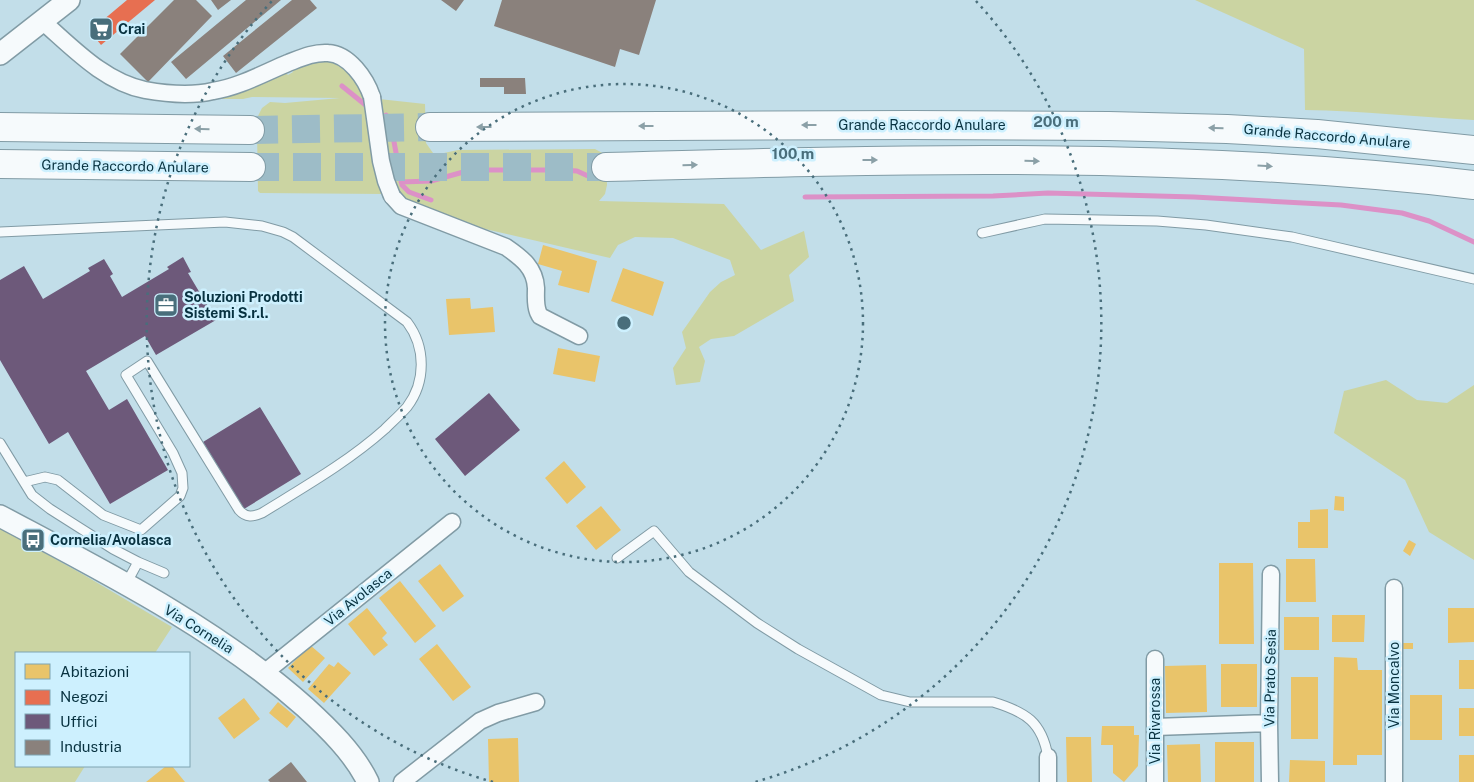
<svg xmlns="http://www.w3.org/2000/svg" width="1474" height="782" viewBox="0 0 1474 782" font-family="'Public Sans',sans-serif">
<style>
.green{fill:#cbd4a2}
.homes{fill:#e9c46a}
.shops{fill:#e76f51}
.offices{fill:#6d597a}
.industry{fill:#8a817c}
.lines{fill:none;stroke-linecap:round;stroke-linejoin:round}
.stream{stroke:#dc91c7;stroke-width:5}
.motorway-tunnel{stroke:#9dbcc7;stroke-width:28;stroke-dasharray:28 14;stroke-linecap:butt}
.service-casing{stroke:#819ba5;stroke-width:11}
.minor-casing{stroke:#819ba5;stroke-width:19}
.tertiary-casing{stroke:#819ba5;stroke-width:24}
.motorway-casing{stroke:#819ba5;stroke-width:30}
.service{stroke:#f6fafc;stroke-width:9}
.minor{stroke:#f6fafc;stroke-width:16}
.tertiary{stroke:#f6fafc;stroke-width:21}
.motorway{stroke:#f6fafc;stroke-width:28}
.minor-bridge-casing{stroke:#819ba5;stroke-width:19;stroke-linecap:butt}
.minor-bridge{stroke:#f6fafc;stroke-width:16}
.oneway{fill:#8ba0a7}
.ring{fill:none;stroke:#496e7b;stroke-width:2.5;stroke-dasharray:2.5 5}
.labels{text-anchor:middle;stroke-width:5;stroke-linejoin:round;paint-order:stroke}
.poi-label{font-size:14px;font-weight:bold;fill:#083240;stroke:#cdf0fe;text-anchor:start}
.street-label{font-size:14px;fill:#083240;stroke:#cdf0fe}
.centre{fill:#496e7b;stroke:#cdf0fe;stroke-width:2.5}
.ring-label{font-size:15px;text-anchor:middle;font-weight:bold;fill:#496e7b;stroke:#cdf0fe;stroke-width:5;stroke-linejoin:round;paint-order:stroke}
</style>
<rect width="100%" height="100%" fill="#c2dee9"/>
<path class="green" d="M1195 0H1474V120C1418 117 1362 111 1305 110L1304 49Z
M321 59 343 63 366 98 384 194 260 193 258 191 257 131 258 116 262 108 270 102 285 103 340 98 252 97 243 99H212L285 72 288 75 293 72 292 69Z
M379 99 425 104 426 143 433 153H444L458 150 595 149 606 155 607 185 605 194 599 201 724 204 761 250 804 231 809 257 789 275 794 301 734 336 711 339 699 347 705 361 700 382 676 385 673 368 686 348 682 332 710 292 721 282 735 275 730 260 673 238 635 237 618 245 610 258 485 229 409 203 397 189 389 166Z
M1386 380 1417 400 1447 403 1474 385V560L1429 532 1405 480 1334 433 1344 391Z
M0 528 84 575 172 627 155 653H16V766H85L75 782H0Z"/>
<path class="homes" d="M543 245 597 261 589 293 558 285 562 271 538 264Z
M623 268 664 282 653 316 611 301Z
M470 298 471 309 493 307 495 332 449 335 446 299Z
M558 348 600 356 595 382 553 374Z
M564 461 586 487 567 504 545 478Z
M1335 496 1344 497V511L1334 510Z
M601 506 621 530 596 550 576 526Z
M1328 509V548H1298V522H1310V510Z
M1409 540 1416 544 1410 556 1403 551Z
M1286 559H1315L1316 602H1286Z
M1219 563H1253L1254 644H1219Z
M440 564 464 596 443 612 418 581Z
M400 581 436 626 415 643 379 598Z
M367 608 387 633 382 638 388 645 374 656 348 624Z
M1448 608H1474V642L1448 643Z
M1332 615H1365L1364 642H1332Z
M1284 617H1319V650H1284Z
M1402 643H1413V649H1402Z
M437 644 471 687 453 701 419 659Z
M310 645 325 658 303 682 288 668Z
M1334 657 1357 658 1358 670H1382V755H1357V765H1333Z
M1459 660H1474V689H1459Z
M338 662 351 673 324 703 308 689 329 664 334 667Z
M1221 664H1257V707H1221Z
M1206 665 1207 712 1166 713 1165 666Z
M1291 677H1318V739H1291Z
M1410 695H1442V740H1410Z
M244 698 260 719 234 739 218 718Z
M278 702 296 717 287 728 269 713Z
M1459 708H1474V736H1459Z
M1102 726H1134V735H1139L1138 766 1124 782 1113 773V745H1101Z
M1066 737H1091L1092 782H1067Z
M518 738 519 782H489L488 739Z
M1215 742H1254V782H1215Z
M1200 744 1201 782H1168L1167 745Z
M1459 755H1474V782H1459Z
M1290 760 1325 761V782H1289Z
M166 766H172L185 782H146Z"/>
<path class="shops" d="M127 0H155L101 45 90 31Z"/>
<path class="offices" d="M183 257 191 272 188 273 216 320 156 355 145 336 86 371 109 410 127 399 168 470 110 504 68 432 49 444 0 360V280L24 266 43 299 90 271 88 268 104 259 113 274 110 276 122 297 169 269 167 267Z
M489 393 520 430 465 476 435 439Z
M260 407 301 474 244 509 203 442Z"/>
<path class="industry" d="M174 0H196L212 16 148 82 120 54Z
M211 0H231L218 10Z
M246 0H281L186 79 171 62Z
M292 0H310L317 8 236 73 223 56Z
M441 0H464L456 11Z
M502 0H656L639 55 620 49 615 67 494 26Z
M480 78H525L526 94H504V87H480Z
M291 762 307 782H270L268 780Z"/>
<g class="lines">
<path class="stream" d="M342 86 368 107
M386 115 392 131 402 185 409 192 431 200
M401 182 431 181 467 171 489 170H562L577 171 588 176
M805 197 993 196 1048 193 1194 197 1341 205 1402 213 1429 221 1474 242"/>
<path class="motorway-tunnel" d="M250 130 430 127
M251 167H606"/>
<g class="service-casing">
<path id="service" d="M0 232 225 222 262 226 283 232 293 237 407 322C426 347 426 382 407 407 400 415 392 422 385 429 348 462 304 487 262 513 253 517 246 518 239 510L147 361 126 375 173 453 182 473 183 488 180 496 141 530 103 515 58 480 45 477 24 482 0 443
M982 233 1045 219 1157 221 1206 225 1292 237 1474 279
M24 482 32 495 50 509 113 549 138 562 164 573
M617 558 654 531 689 572 757 623 798 649 881 695 910 702H993C1026 712 1042 722 1048 757
M126 584 138 562"/>
</g>
<g class="minor-casing">
<path id="minor" d="M42 21C72 47 104 82 145 90 167 94 192 96 213 91 239 87 264 73 288 63 301 58 314 52 328 53 349 54 366 79 372 97
M392 196 401 206 506 247C522 258 535 268 536 288 536 297 535 304 538 312L540 316 579 336
M1155 659V782
M264 673 452 522
M1155 727 1269 723
M1048 757V782
M402 782 480 721 498 713 536 702
M1270 782 1269 723 1271 574
M1394 782V588"/>
</g>
<g class="tertiary-casing">
<path id="tertiary" d="M0 54 69 0
M0 516C105 572 215 627 305 707 328 728 354 753 368 782"/>
</g>
<g class="motorway-casing">
<path id="motorway" d="M0 127 250 130
M430 127 910 125 1109 126 1227 129 1317 134 1474 150
M0 164 251 167
M606 167C895 159 1186 151 1474 185"/>
</g>
<use href="#service" class="service"/>
<use href="#minor" class="minor"/>
<use href="#tertiary" class="tertiary"/>
<use href="#motorway" class="motorway"/>
<g class="minor-bridge-casing">
<path id="minor-bridge" d="M372 97 381 161 386 181 392 196"/>
</g>
<use href="#minor-bridge" class="minor-bridge"/>
</g>
<defs><path id="oneway-solid" d="M-6-.8H1V-3.2L6.5 0L1 3.2V.8H-6Z" transform="scale(1.25)"/></defs>
<g class="oneway">
<use href="#oneway-solid" transform="translate(809 125) rotate(180)"/>
<use href="#oneway-solid" transform="translate(646 126) rotate(180)"/>
<use href="#oneway-solid" transform="translate(484 127) rotate(180)"/>
<use href="#oneway-solid" transform="translate(1216 128) rotate(-179)"/>
<use href="#oneway-solid" transform="translate(202 129) rotate(-179)"/>
<use href="#oneway-solid" transform="translate(870 160)"/>
<use href="#oneway-solid" transform="translate(1032 161) rotate(1)"/>
<use href="#oneway-solid" transform="translate(690 165) rotate(-2)"/>
<use href="#oneway-solid" transform="translate(1265 166) rotate(3)"/>
</g>
<g class="ring">
<circle cx="624" cy="323" r="239"/>
<path d="M493 782A477 477 0 0 1 272 1M976 1A477 477 0 0 1 755 782"/>
</g>
<defs>
<g id="supermarket-square" transform="scale(1.25)"><rect x="-9" y="-9" width="18" height="18" rx="4" fill="#496e7b" stroke="#cdf0fe"/><path d="M-6-5.5h2.5l.6 2H6L4.5 2H-2.5L-4.4-4H-6ZM-1.5 3.2a1.3 1.3 0 1 0 .1 0ZM3 3.2a1.3 1.3 0 1 0 .1 0Z" fill="#fff"/></g>
<g id="office-square" transform="scale(1.25)"><rect x="-9" y="-9" width="18" height="18" rx="4" fill="#496e7b" stroke="#cdf0fe"/><path d="M-6-3h4V-5.5h4V-3h4V5H-6ZM-1-4.5V-3h2v-1.5ZM-6 0V1H6V0Z" fill="#fff"/></g>
<g id="bus-square" transform="scale(1.25)"><rect x="-9" y="-9" width="18" height="18" rx="4" fill="#496e7b" stroke="#cdf0fe"/><path d="M-5-6H5V4H4V6H2V4H-2V6H-4V4H-5ZM-3.5-4V0h7V-4ZM-3.5 1.2v1.5H-2V1.2ZM2 1.2v1.5H3.5V1.2Z" fill="#fff"/></g>
</defs>
<g fill-rule="evenodd">
<use href="#supermarket-square" x="101" y="29"/>
<use href="#office-square" x="166" y="305"/>
<use href="#bus-square" x="33" y="540"/>
</g>
<g class="labels">
<g class="poi-label">
<text x="118" y="34">Crai</text>
<text x="184" y="302">Soluzioni Prodotti<tspan x="184" dy="16">Sistemi S.r.l.</tspan></text>
<text x="50" y="545">Cornelia/Avolasca</text>
</g>
<g class="street-label">
<text x="922" y="130">Grande Raccordo Anulare</text>
<text transform="translate(1327 136) rotate(5)" y="5">Grande Raccordo Anulare</text>
<text transform="translate(125 166) rotate(1)" y="5">Grande Raccordo Anulare</text>
<text transform="translate(358 597) rotate(-39)" y="5">Via Avolasca</text>
<text transform="translate(199 629) rotate(32)" y="5">Via Cornelia</text>
<text transform="translate(1270 678) rotate(-89)" y="5">Via Prato Sesia</text>
<text transform="translate(1394 685) rotate(-90)" y="5">Via Moncalvo</text>
<text transform="translate(1155 721) rotate(-90)" y="5">Via Rivarossa</text>
</g>
</g>
<circle cx="624" cy="323" r="8" class="centre"/>
<g class="ring-label">
<text x="1056" y="127">200 m</text>
<text x="793" y="159">100 m</text>
</g>
<rect x="15" y="652" width="175" height="115" fill="#cdf0fe" stroke="#7ea4b2"/>
<rect x="25" y="664" width="25" height="15" fill="#e9c46a" stroke="#7ea4b2"/>
<text x="60" y="677" font-size="15" fill="#083240">Abitazioni</text>
<rect x="25" y="690" width="25" height="15" fill="#e76f51" stroke="#7ea4b2"/>
<text x="60" y="702" font-size="15" fill="#083240">Negozi</text>
<rect x="25" y="714" width="25" height="15" fill="#6d597a" stroke="#7ea4b2"/>
<text x="60" y="727" font-size="15" fill="#083240">Uffici</text>
<rect x="25" y="740" width="25" height="15" fill="#8a817c" stroke="#7ea4b2"/>
<text x="60" y="752" font-size="15" fill="#083240">Industria</text>
</svg>
